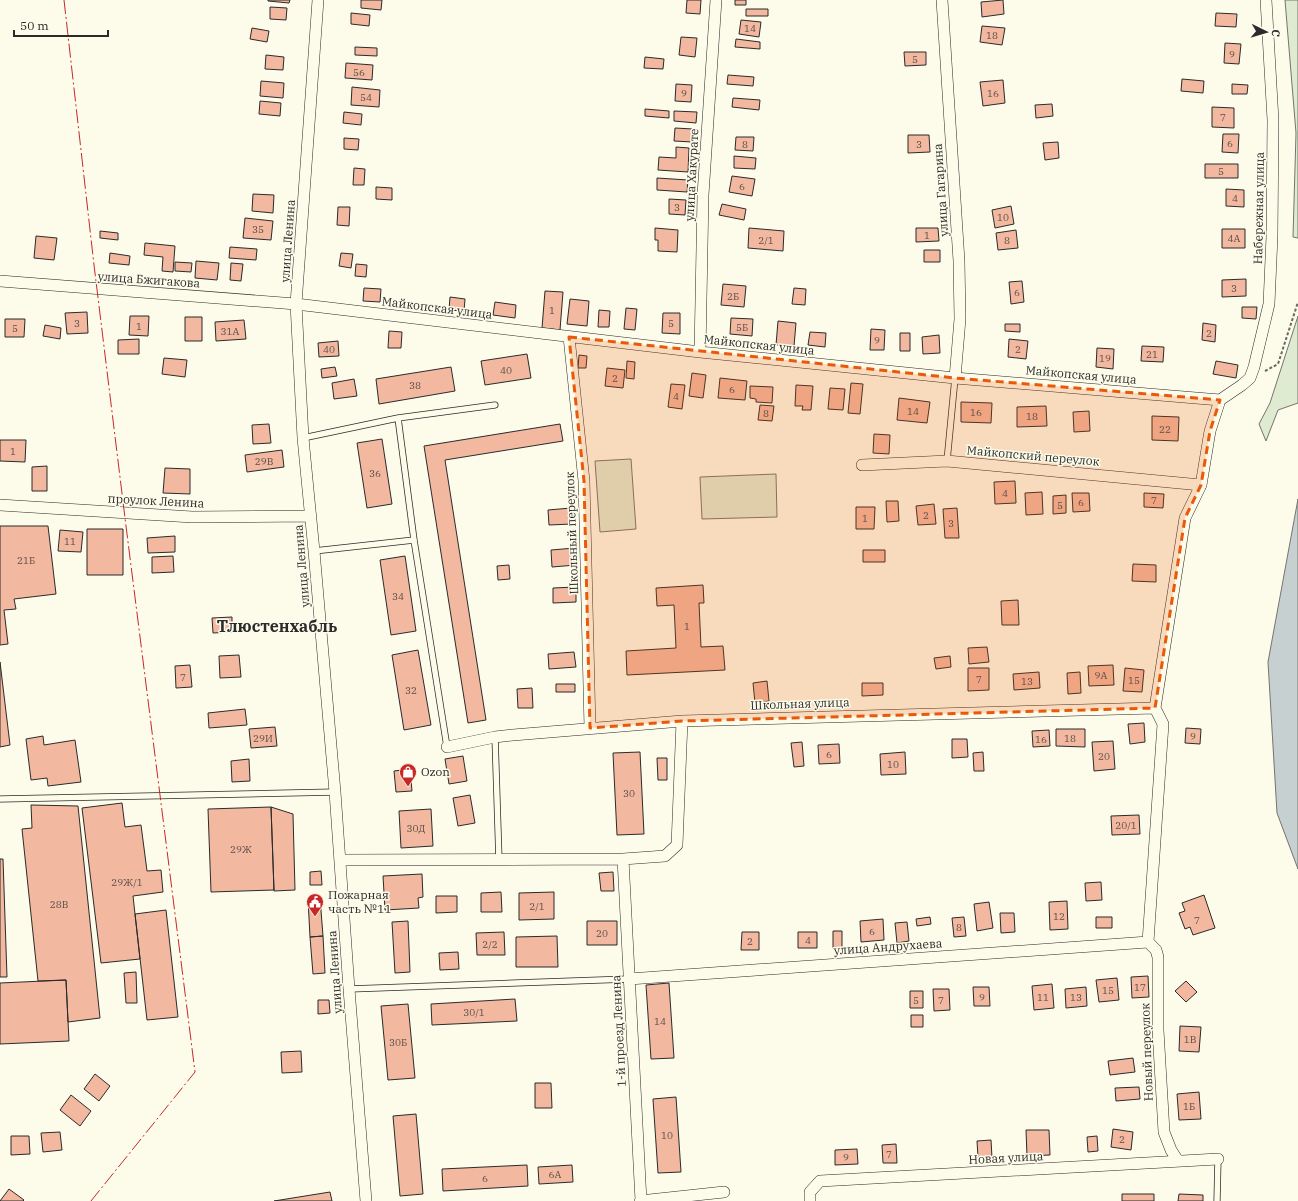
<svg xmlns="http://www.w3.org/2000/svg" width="1298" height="1201" viewBox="0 0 1298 1201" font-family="'IBM Plex Serif',serif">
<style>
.green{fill:#deebd1;stroke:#74746e}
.water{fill:#c7d0d0;stroke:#74746e}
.building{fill:#f2b8a0;stroke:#2b2b2b}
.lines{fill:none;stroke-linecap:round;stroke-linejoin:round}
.lane-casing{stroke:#2b2b2b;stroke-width:7}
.street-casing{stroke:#2b2b2b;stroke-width:12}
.path{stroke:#6a6964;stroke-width:2;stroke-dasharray:3 2;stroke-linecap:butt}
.lane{stroke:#fdfbea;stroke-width:5.5}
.street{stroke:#fdfbea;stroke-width:11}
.power{stroke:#c62828;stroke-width:1;stroke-dasharray:14 3 2 3;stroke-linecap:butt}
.marked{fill:#e8590c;fill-opacity:0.2;stroke:#e8590c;stroke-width:3;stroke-dasharray:8 5;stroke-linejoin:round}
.labels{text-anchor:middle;stroke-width:3;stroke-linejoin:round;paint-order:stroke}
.number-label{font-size:10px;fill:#5d4e48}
.street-label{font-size:12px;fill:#2b2b2b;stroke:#fdfbea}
.poi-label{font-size:12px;fill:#2b2b2b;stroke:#fdfbea;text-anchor:start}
.district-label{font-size:16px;font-weight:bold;fill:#2b2b2b;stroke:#fdfbea}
</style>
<rect width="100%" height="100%" fill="#fdfbea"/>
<path class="green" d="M1285 0H1298V238L1293 237 1296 133Z
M1298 316V403L1278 410 1266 441 1259 424 1270 403Z
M631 459 636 529 600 532 595 461Z
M776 474 777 517 702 519 700 477Z"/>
<path class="water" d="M1298 499V869L1277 813 1268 662Z"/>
<path class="building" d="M268 0H290L289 3 268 1Z
M361 0H382L381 10 361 8Z
M687 0H701L700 14 686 13Z
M735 0H746V5H735Z
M1003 0 1004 14 982 17 981 2Z
M270 7 287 8 286 20 270 19Z
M746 9H768V16H746Z
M351 13 370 15 369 26 351 24Z
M1216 13 1237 14 1236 27 1215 26Z
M741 20 761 22 759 37 739 34Z
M982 26 1005 28 1002 45 980 42Z
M252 28 269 31 267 42 250 39Z
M681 37 697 38 695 57 679 55Z
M736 39 760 42V49L735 47Z
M1225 43 1241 44 1239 64 1224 63Z
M355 47 377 48V56L355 55Z
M904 52H926V65L905 66Z
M266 55 284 57 283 70 265 69Z
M645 57 664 59 663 69 644 68Z
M346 63 373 65 372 80 345 78Z
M728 75 754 77 753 86 727 84Z
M1182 79 1204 81 1203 93 1181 91Z
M1003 80 1005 103 983 106 980 82Z
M261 81 284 83 283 98 260 96Z
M676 84 692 85 691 102 675 101Z
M1232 84 1248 85 1247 94H1232Z
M352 87 380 90 379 107 351 105Z
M733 98 760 100 759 110 732 107Z
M260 101 281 103 280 116 259 114Z
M1052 104 1053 116 1036 118 1035 105Z
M1212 107 1234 108V128L1212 127Z
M645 109 669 111V118L645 116Z
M674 111 697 112 696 123 674 121Z
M344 112 362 114 361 125 343 123Z
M675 128 693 129 692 142 674 141Z
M1223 134H1239L1238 153 1222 152Z
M908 135H929L930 152 908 153Z
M736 137H754L753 151 735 150Z
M344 138 359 139 358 150 344 149Z
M1058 142 1059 158 1045 160 1043 143Z
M676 147 689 148 688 172 658 170 659 157 676 158Z
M734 156 756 158 755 169 734 168Z
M1205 164H1238V178H1205Z
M354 168 365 169 364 185H353Z
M732 176 755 179 752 196 729 192Z
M657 178 688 180 687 192 657 190Z
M376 187 392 188V200L376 199Z
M1226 189 1244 190V207L1226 206Z
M253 194 274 195 273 213 252 211Z
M669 199 686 200 685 215 669 214Z
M722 204 746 209 744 220 719 215Z
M1011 206 1014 224 995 228 992 210Z
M338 207H350L349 226 337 225Z
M245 218 273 221 271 240 243 238Z
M655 228 678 230 677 252 658 251V240H655Z
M749 228 784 231 783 251 748 248Z
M916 228H938L939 241 916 242Z
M1222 229H1245V248H1222Z
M1016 230 1018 248 998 250 996 233Z
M100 231 118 233V240L100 238Z
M36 236 57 238 54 260 34 258Z
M145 243 175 246 173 272 162 271 163 257 144 255Z
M230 247 257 249 256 260 229 258Z
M924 250H940V262H924Z
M110 253 130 256 129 265 109 263Z
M341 253 353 254 351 268 339 266Z
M196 261 219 263 217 280 195 278Z
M175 262 192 263 191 272 175 271Z
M231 263 243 264 241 281 230 280Z
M356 264 367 265 366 277 355 276Z
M1246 279V296L1222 297V280Z
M1022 281 1024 302 1011 304 1009 282Z
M723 284 746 286 744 307 721 305Z
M364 288 381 289 380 302 363 301Z
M794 288 806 289 805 305 792 304Z
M545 291 563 292 560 330 542 328Z
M450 297 465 299 464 311 449 310Z
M570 299 589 301 587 326 567 324Z
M495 302 516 305 515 318 493 315Z
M1242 307H1257L1256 319 1242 318Z
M626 308 637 309 635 330 624 329Z
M599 310 610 311 609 327H598Z
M87 312 88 333 67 334 65 313Z
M663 313H680V334L662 333Z
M130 316H149L148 336 129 335Z
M185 317H202V341H185Z
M731 318 753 319 752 336 730 334Z
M5 319H25L24 337H5Z
M244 320 246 339 216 341 215 322Z
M778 321 796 323 794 346 776 345Z
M1203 323 1216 325 1215 342 1202 340Z
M1005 324H1020V332L1005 331Z
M45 325 61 328 60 339 43 336Z
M871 329 885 330 884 350H870Z
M389 331 402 332 401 348H388Z
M810 332 826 333 825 347 808 345Z
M900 333H910V351H900Z
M939 335 940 353 923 354 922 337Z
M139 339V354H118V340Z
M1009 339 1028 341 1026 359 1008 357Z
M338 341 339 356 319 357 318 343Z
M1142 346 1164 347 1163 362 1141 361Z
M1097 348 1114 349 1113 369 1096 367Z
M527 354 531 378 485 385 481 361Z
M579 355 587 356 586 368H578Z
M164 358 187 360 185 377 162 374Z
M627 361 635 362 634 379 626 378Z
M1216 361 1238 365 1236 378 1213 374Z
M335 367 337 376 322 378 321 369Z
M451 367 455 391 379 404 376 379Z
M607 368 625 370 623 388 605 386Z
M692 373 706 375 703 398 689 396Z
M720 378 747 381 745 400 718 398Z
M354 379 357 396 334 399 332 383Z
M851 383 863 384 860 414 848 413Z
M671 384 685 385 682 409 668 407Z
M796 385 813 386 811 410H802L803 406H795Z
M750 386 773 387 772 403 756 402V399L750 398Z
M830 388 845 389 843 410 828 409Z
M899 398 930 402 927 423 897 420Z
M961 402 992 403 991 423 961 422Z
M760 405 774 406 772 421 758 420Z
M1046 406 1047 426 1017 427V407Z
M1089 411 1090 431 1074 432 1073 412Z
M1152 416 1179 417 1178 441 1152 440Z
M269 424 271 443 253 444 252 425Z
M560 424 563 441 445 460 486 720 468 723 424 446Z
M874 434 890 435 889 454 873 453Z
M382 439 392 504 367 508 357 443Z
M0 440H26L25 462 0 461Z
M282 450 284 467 247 472 245 455Z
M47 466V491H32V467Z
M165 468 190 469V494L163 493Z
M1015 481 1016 503 995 504 994 482Z
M1042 492 1043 514 1026 515 1025 493Z
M1072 493H1089L1090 511 1073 512Z
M1144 493 1164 494 1163 508 1144 507Z
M1066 495V513L1053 514V496Z
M886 501H898L899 521 887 522Z
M934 504 936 524 918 525 916 506Z
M856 507H875L874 529H856Z
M571 508 572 524 549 525 548 510Z
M957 508 959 538H945L943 509Z
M0 526H48L56 594 14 599 16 609 4 610 8 644 0 645Z
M87 529H123V575H87Z
M60 530 83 532 81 552 58 551Z
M175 536V552L148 553 147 538Z
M575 548 576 565 552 567 551 550Z
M863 550H885V562H863Z
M173 556 174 572 152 573V557Z
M405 556 416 631 391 635 380 560Z
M1133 564 1156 565V582L1132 581Z
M509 565 510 579 498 580 497 566Z
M703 585 704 603H699L701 647 723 646 725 670 627 675 626 651 676 648 674 605 657 606 656 588Z
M576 587V602L553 603V588Z
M1018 600 1019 625H1002L1001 601Z
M232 617V632L213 633 212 618Z
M987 647 989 662 969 664 968 648Z
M418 650 431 725 404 730 392 655Z
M574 652 576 667 549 669 548 654Z
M239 655 241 677 220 678 219 656Z
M950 656 951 667 936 669 934 658Z
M0 662 10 745 0 747Z
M190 665 192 687 176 688 175 666Z
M1113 665 1114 685 1089 686 1088 666Z
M968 668H989V690L968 691Z
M1125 668 1144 670 1142 692 1123 691Z
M1039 672 1040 688 1014 690 1013 674Z
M1080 672 1081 693 1068 694 1067 673Z
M767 681 769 701 755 703 753 683Z
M862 683H883V695L862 696Z
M556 684H575V692H556Z
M532 688 533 708H518L517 689Z
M245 709 247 725 209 728 208 713Z
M1144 723 1145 742 1130 744 1128 724Z
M275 727 277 746 251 748 249 729Z
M1186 728 1201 729 1200 744 1185 743Z
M1056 729H1085V747L1056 746Z
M1049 730 1050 746 1033 747 1032 731Z
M43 736 44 745 75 740 81 782 48 786 47 778 31 780 26 739Z
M952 739H967L968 757 952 758Z
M1113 741 1115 769 1094 771 1092 742Z
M802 742 804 766 794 767 791 743Z
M839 744 840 763 819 764 818 745Z
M640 752 644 834 617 835 613 753Z
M905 752 906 774 881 775 880 754Z
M983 752 984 771H974L973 753Z
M463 756 467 781 449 784 445 759Z
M657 758H667V780H658Z
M249 759 250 781 232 782 231 761Z
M410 769 412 791 396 792 394 771Z
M470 795 475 823 458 826 453 798Z
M122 803 125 827 141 825 147 871 161 870 163 892 133 896 140 959 101 963 82 808Z
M31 805 78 806 100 1018 68 1022 66 980 38 981 22 829 32 828Z
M271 807 293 814 295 890 274 891Z
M271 807 274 890 211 892 208 809Z
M431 809 433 846 401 848 399 811Z
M1139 815 1140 834 1112 835 1111 816Z
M0 859H3L7 977H0Z
M321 871 322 885H310V872Z
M613 872 614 891H601L599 873Z
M422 874 423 897 418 898 419 908 385 910 383 876Z
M1101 882 1102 900 1086 901 1085 883Z
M501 892 502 912H481V893Z
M554 892V919L519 920V893Z
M1204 895 1215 928 1193 935 1190 927 1185 929 1179 913 1185 911 1182 903Z
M436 896H457V912L436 913Z
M320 898 323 936 310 937 308 899Z
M1067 901 1068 929 1050 930 1049 902Z
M989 902 993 928 977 931 974 904Z
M166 910 178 1017 147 1020 135 914Z
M1000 913H1014L1015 932 1001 933Z
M930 917 931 924 917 926 916 919Z
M964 917 966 936 954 937 952 918Z
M1096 917H1112V928H1096Z
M883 919 884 940 861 942 860 921Z
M408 921 410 972 395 973 392 922Z
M587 921H617V945H587Z
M907 922 909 941 897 943 895 923Z
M833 931H842V949H833Z
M504 932 505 955H477L476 933Z
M742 932H759V950H741Z
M798 932H817V948H798Z
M323 936 325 973 313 974 310 937Z
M557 936 558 967H516V937Z
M458 952 459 969 440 970 439 953Z
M136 972 137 1003H126L124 973Z
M1148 976 1149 997 1132 998 1131 977Z
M1117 978 1119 1000 1099 1002 1096 980Z
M66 980 69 1041 0 1044V983Z
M1186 981 1197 992 1186 1002 1175 991Z
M669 983 674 1058 651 1059 646 985Z
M1052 984 1054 1008 1034 1010 1032 986Z
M973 987H989L990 1006H974Z
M1086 987 1087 1006 1066 1008 1065 989Z
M933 989H949L950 1010 934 1011Z
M910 991H923V1008H910Z
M515 999 517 1021 432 1025 431 1004Z
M318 1000H329L330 1013 318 1014Z
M408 1004 415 1078 388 1080 381 1006Z
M911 1015H923V1027H911Z
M1180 1026 1201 1027 1199 1052 1179 1051Z
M301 1051 302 1072 282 1073 281 1052Z
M1133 1058 1135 1072 1110 1075 1108 1061Z
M95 1074 110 1086 99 1101 84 1089Z
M535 1083H551L552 1108H535Z
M1139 1087 1140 1099 1116 1101 1115 1088Z
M1199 1092 1201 1119 1179 1120 1177 1094Z
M71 1095 91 1111 80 1126 60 1110Z
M676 1097 681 1172 658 1173 653 1099Z
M416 1114 423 1194 400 1196 393 1116Z
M1113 1129 1133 1132 1131 1150 1111 1147Z
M1026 1130H1049L1050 1155 1027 1156Z
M60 1132 62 1150 43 1152 41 1133Z
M11 1136H29L30 1154 11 1155Z
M1097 1136 1098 1151 1088 1152 1087 1137Z
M991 1140 992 1158H978L977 1141Z
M896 1144 897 1163H883L882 1145Z
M857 1149 858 1164 835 1165V1150Z
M527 1165 528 1186 443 1191 442 1169Z
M572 1165 573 1182 539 1184 538 1167Z
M9 1189 24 1200 23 1201H0Z
M330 1192 332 1201H274Z
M1122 1194H1154V1201H1122Z
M1179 1194 1203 1195V1201H1178Z"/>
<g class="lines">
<g class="lane-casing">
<path id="lane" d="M398 418 414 540 447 747
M303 438 398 418 495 405
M947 461 955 378
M314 551 414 540
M495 737 499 860
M0 799 335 792
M349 989 629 979
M1217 1201 1218 1159"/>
</g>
<g class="street-casing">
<path id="street" d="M318 0 296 304 303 438 314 551 335 792 349 989 366 1201
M942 0 959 261 960 319 955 378
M0 281 296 304 700 352 955 378 1220 400
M569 337 584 481 590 728
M700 352 703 195 716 0
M1220 400 1242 385 1250 378 1254 367 1269 304 1272 236 1273 120 1266 0
M862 465 947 461 1201 485
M0 505 192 517 311 516
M447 747 495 737 513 735 682 721 1155 708
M623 859 641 1201
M340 860 623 859 665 856 677 845 682 721
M1148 942 1163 724 1155 708 1185 518 1201 485 1210 431 1220 400
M1148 942 1156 950 1158 957V1030L1164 1132 1171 1150 1178 1161
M629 979 1148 942
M640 1201 724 1192
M810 1201V1192L820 1181 1218 1159"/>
</g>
<path class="path" d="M1265 371 1278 364 1298 302"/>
<use href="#lane" class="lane"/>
<use href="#street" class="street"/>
<path class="power" d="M64 0 94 265 126 526 195 1072 91 1201"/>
</g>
<path class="marked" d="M569 337 955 378 1220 400 1210 431 1201 485 1185 518 1155 708 682 721 590 728 584 481Z"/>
<defs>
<g id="shop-pin" transform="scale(0.9)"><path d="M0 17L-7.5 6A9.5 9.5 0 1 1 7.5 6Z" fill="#c62828" stroke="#fdfbea"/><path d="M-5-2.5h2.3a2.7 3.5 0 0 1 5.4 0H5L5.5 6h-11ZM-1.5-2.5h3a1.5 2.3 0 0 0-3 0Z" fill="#fff"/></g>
<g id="civic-pin" transform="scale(0.9)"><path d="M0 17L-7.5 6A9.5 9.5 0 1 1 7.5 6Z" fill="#c62828" stroke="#fdfbea"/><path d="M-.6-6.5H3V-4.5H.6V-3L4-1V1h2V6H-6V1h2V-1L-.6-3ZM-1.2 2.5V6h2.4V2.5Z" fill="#fff"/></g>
</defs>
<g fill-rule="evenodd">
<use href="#shop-pin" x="408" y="772"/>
<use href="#civic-pin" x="315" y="902"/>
</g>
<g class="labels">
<g class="number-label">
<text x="750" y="32">14</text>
<text x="992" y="39">18</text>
<text x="1232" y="58">9</text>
<text x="915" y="63">5</text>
<text x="359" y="76">56</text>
<text x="684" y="97">9</text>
<text x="993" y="97">16</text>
<text x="366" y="101">54</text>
<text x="1223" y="121">7</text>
<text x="1230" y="147">6</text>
<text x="745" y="148">8</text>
<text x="919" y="148">3</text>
<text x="1221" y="175">5</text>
<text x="742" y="190">6</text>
<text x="1235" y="202">4</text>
<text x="677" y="211">3</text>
<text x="1003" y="221">10</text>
<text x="258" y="233">35</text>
<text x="927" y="239">1</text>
<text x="1234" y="242">4А</text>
<text x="766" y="244">2/1</text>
<text x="1007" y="244">8</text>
<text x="1234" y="292">3</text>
<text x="1017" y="296">6</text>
<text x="733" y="300">2Б</text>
<text x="552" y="314">1</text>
<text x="77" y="327">3</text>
<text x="671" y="327">5</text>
<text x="139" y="330">1</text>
<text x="742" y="331">5Б</text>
<text x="15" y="332">5</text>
<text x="230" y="335">31А</text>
<text x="1209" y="337">2</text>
<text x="877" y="344">9</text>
<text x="329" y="353">40</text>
<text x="1018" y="353">2</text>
<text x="1152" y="358">21</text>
<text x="1105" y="362">19</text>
<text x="506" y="374">40</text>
<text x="615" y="382">2</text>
<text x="415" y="389">38</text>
<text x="732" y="393">6</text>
<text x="676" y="400">4</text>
<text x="913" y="415">14</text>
<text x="976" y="416">16</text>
<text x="766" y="417">8</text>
<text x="1032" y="420">18</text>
<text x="1165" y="433">22</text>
<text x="13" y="455">1</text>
<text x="264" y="465">29В</text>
<text x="375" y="477">36</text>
<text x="1005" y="497">4</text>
<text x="1154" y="504">7</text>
<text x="1081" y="506">6</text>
<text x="1060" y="509">5</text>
<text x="926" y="519">2</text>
<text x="865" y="522">1</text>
<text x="951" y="527">3</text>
<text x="70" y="545">11</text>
<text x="26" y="564">21Б</text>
<text x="398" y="600">34</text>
<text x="687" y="630">1</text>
<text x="1101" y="679">9А</text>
<text x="183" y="681">7</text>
<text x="979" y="683">7</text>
<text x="1134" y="684">15</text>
<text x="1027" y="685">13</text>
<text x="411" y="694">32</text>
<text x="1193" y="740">9</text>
<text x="263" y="742">29И</text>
<text x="1070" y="742">18</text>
<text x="1041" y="743">16</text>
<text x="829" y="758">6</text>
<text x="1104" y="760">20</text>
<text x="893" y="768">10</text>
<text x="629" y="797">30</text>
<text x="1126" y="829">20/1</text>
<text x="416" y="832">30Д</text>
<text x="241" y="853">29Ж</text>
<text x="127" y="886">29Ж/1</text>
<text x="59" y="908">28В</text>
<text x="537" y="910">2/1</text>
<text x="1059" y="920">12</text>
<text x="1197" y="924">7</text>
<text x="959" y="931">8</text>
<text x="872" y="935">6</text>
<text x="602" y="937">20</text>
<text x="808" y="944">4</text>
<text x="750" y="945">2</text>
<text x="490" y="948">2/2</text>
<text x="1140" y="991">17</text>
<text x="1108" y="994">15</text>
<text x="982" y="1001">9</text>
<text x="1043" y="1001">11</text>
<text x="1076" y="1001">13</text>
<text x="916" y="1004">5</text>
<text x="941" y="1004">7</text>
<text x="474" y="1016">30/1</text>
<text x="660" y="1025">14</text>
<text x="1190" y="1043">1В</text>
<text x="398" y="1046">30Б</text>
<text x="1189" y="1110">1Б</text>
<text x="667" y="1139">10</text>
<text x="1122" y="1143">2</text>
<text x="889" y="1158">7</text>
<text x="846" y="1161">9</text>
<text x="555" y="1178">6А</text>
<text x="485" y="1182">6</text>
</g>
<g class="street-label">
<text transform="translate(692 175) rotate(-87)" y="4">улица Хакурате</text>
<text transform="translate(941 190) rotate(-94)" y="4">улица Гагарина</text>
<text transform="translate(1259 208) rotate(-89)" y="4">Набережная улица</text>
<text transform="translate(288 241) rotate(-86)" y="4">улица Ленина</text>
<text transform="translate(149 280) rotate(4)" y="4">улица Бжигакова</text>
<text transform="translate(437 308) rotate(7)" y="4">Майкопская улица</text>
<text transform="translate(759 345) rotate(6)" y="4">Майкопская улица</text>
<text transform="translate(1081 375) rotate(5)" y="4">Майкопская улица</text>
<text transform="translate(1033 456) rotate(5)" y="4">Майкопский переулок</text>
<text transform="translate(156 501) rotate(3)" y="4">проулок Ленина</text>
<text transform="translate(572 533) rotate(-92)" y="4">Школьный переулок</text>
<text transform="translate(302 566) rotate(-95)" y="4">улица Ленина</text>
<text transform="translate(800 704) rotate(-2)" y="4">Школьная улица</text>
<text transform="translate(888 947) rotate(-4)" y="4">улица Андрухаева</text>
<text transform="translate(335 972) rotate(-94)" y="4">улица Ленина</text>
<text transform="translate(619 1031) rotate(-93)" y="4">1-й проезд Ленина</text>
<text transform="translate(1147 1052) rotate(-92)" y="4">Новый переулок</text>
<text transform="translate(1006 1158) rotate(-3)" y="4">Новая улица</text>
</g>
<g class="poi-label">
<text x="421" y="776">Ozon</text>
<text x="328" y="899">Пожарная<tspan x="328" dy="14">часть №11</tspan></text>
</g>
<g class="district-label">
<text x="277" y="632">Тлюстенхабль</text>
</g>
</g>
<g transform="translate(1266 32) rotate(95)" stroke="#fdfbea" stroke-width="3" paint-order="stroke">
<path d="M0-3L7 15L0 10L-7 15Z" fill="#2b2b2b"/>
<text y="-6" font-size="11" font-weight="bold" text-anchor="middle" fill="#2b2b2b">С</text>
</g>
<path d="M14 30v6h94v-6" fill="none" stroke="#2b2b2b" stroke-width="2"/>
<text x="20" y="30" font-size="12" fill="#2b2b2b" stroke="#fdfbea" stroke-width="3" paint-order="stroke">50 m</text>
</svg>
